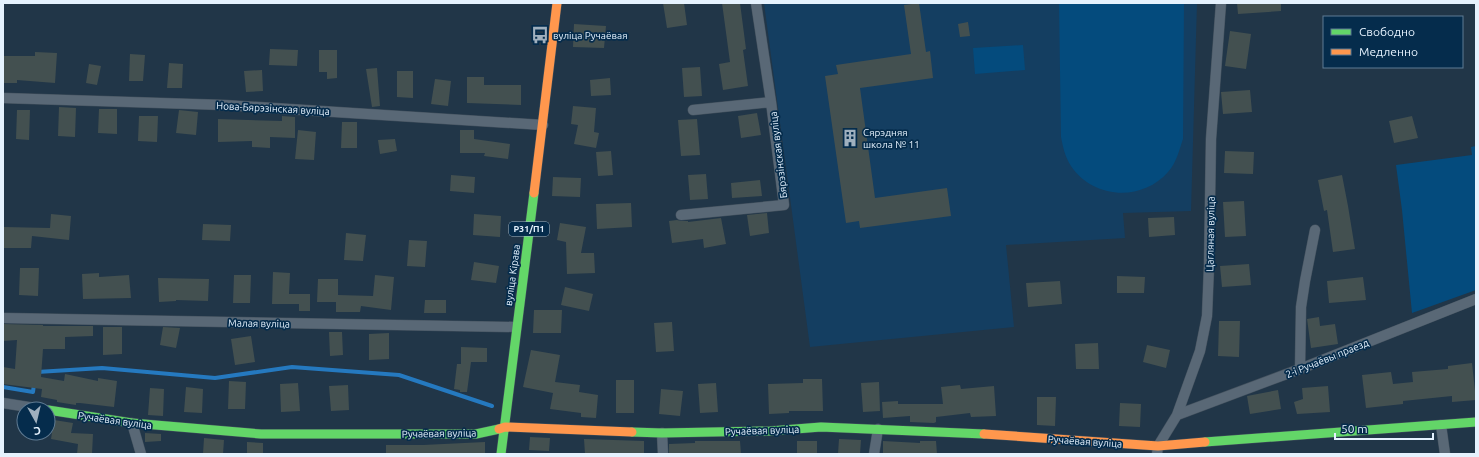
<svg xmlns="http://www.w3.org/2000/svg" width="1479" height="457" viewBox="0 0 1479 457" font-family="Ubuntu,sans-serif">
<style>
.built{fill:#143e61}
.green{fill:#044b7d}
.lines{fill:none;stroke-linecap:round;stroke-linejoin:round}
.stream{stroke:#2579bf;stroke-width:4}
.building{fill:#435050}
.street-casing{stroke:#42505d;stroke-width:11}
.fast-casing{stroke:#42505d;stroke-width:10}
.slow-casing{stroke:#42505d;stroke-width:10}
.street{stroke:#596876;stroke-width:10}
.fast{stroke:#63d668;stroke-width:9}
.slow{stroke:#ff974d;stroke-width:9}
.labels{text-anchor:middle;stroke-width:3.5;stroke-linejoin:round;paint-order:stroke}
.shield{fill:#052c4c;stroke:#a2b7c9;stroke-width:1}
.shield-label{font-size:9px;font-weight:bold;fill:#e5f2fe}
.poi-label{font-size:10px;fill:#e5f2fe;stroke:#052c4c;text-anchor:start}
.street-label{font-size:10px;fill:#e5f2fe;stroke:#052c4c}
</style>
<rect width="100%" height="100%" fill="#213648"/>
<path class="built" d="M764 3H1197L1191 211 1123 213 1125 238 1006 245 1014 327 810 347Z"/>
<path class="green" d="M1059 3H1184L1183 139C1179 150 1177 162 1168 172 1142 202 1093 199 1071 166 1065 157 1063 147 1061 137Z
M1023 45 1025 70 975 74 973 48Z
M1476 146V290L1412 313 1402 210 1396 165 1472 155 1471 147Z"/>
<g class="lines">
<path class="stream" d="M37 372 102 368 215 378 292 367 399 375 492 406
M3 387 33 392 34 384"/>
</g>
<path class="building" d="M663 3H684L687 25 667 28Z
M722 3H740L746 49 743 50 748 86 723 90 719 64 730 62Z
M919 3 926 52 930 51 933 78 860 88 875 198 947 188 951 216 860 228 859 221 846 223 825 76 838 74 836 65 911 54 904 5Z
M1237 3H1281V11L1238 14Z
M968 22 970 36 960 37 958 24Z
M574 24 606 26 604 48 573 47Z
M1230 31 1251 34 1246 69 1225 66Z
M270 49 298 50 297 66 269 65Z
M319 50H337V78L327 79V72H319Z
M35 52 57 53 55 83 17 80V83H3V56H35Z
M130 54 145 55 143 81H129Z
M169 63 183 64 182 88H167Z
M89 64 101 66 97 85 86 83Z
M700 67 702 96 684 97 682 68Z
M377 68 380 106 372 107 366 69Z
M262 70 263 91 246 92 244 71Z
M397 71H413V98L397 97Z
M467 77H484V85H521V105L467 103Z
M610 78 611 95 591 96 590 80Z
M435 79 451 81 448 106 431 104Z
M1250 90 1252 112 1223 114 1221 92Z
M573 106 596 108 594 132 599 133 596 148 574 144 578 125 571 124Z
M59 107 76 108 75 137 58 136Z
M99 109H117V134L98 133Z
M17 110H30L29 140 16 139Z
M179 110 198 112 196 135 176 133Z
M757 113 761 135 741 138 738 116Z
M139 116H158L157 142 138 141Z
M282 116 295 117V138L270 137V148L252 147V141L218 142V119L282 121Z
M1412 116 1418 138 1394 143 1389 121Z
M697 119 700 155 681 156 678 120Z
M342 122H357V148H341Z
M298 130 316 132 314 160 295 159Z
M460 130H474V139L510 144 508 159 484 156 485 153H460Z
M395 139 397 151 380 154 378 140Z
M611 151 613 175 598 176 596 152Z
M1225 151 1254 152 1253 174 1224 173Z
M706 174 708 199 690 200 688 175Z
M451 175 475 177 474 193 450 191Z
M1342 175 1348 206 1355 249 1333 252 1327 210 1324 211 1318 180Z
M553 177 581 178 580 197 552 196Z
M760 180 762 196 732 198 731 183Z
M1244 201 1246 236 1225 237 1223 202Z
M631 203 632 227 597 229 596 204Z
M767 213 769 233 750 236 747 215Z
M51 214 71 216 69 240 32 236 31 248H4V227L50 228Z
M474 214 501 216 500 237 473 235Z
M1174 217 1175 235 1149 237 1148 218Z
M721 218 726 244 704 248 703 239 672 243 669 221 677 220 681 221H688V222Z
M560 223 586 227 581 253H594L595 273 567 274 566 242 557 240Z
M203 224 231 225 230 241 202 240Z
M346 233 366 235 363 261 344 260Z
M409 240 427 241 425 267 407 266Z
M474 262 499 266 496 283 471 280Z
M1249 264 1251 285 1222 287 1220 266Z
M20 268H39L38 296 19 295Z
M273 272 290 273 289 294H310V311H299V304H272Z
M99 273V277L129 275 131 298 83 299 82 274Z
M234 275H251L250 303H233Z
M375 275 394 277 391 310 361 306 360 312H336V302H317L318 279H338V295L373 296Z
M1117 276 1145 277 1144 293H1117Z
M1363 277 1366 300 1329 303 1327 281Z
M158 278 209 279 208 301 176 300V301L159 302Z
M1060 281 1062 304 1028 307 1026 283Z
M565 287 593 294 589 311 561 305Z
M425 300H446V313H424Z
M534 310H562L561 333H533Z
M1319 317 1320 326 1335 324 1338 344 1311 348 1307 319Z
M1219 321H1240L1239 357 1218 356Z
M672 322 674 351 656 352 654 323Z
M3 324 43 325V326H93V336L65 337V349H43L41 377 64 381 65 374 98 381V378L117 381 114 407 80 403H76V405L57 402V400L41 397 42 389 3 384V367L15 369 17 340 3 341Z
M103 327H122V354L103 355Z
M163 327 180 328 176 348 160 345Z
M329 332H342L343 355 330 356Z
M389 333V359L369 360V334Z
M251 336 255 362 235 365 231 339Z
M1098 343 1099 369H1076L1075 344Z
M1147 345 1170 350 1166 368 1143 362Z
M461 347 487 348V362H471L467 392H460V390L454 389 457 364H461Z
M531 350 560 355 555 382 580 385 579 392 598 395 596 418 581 417V413L550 409 553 393 523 387Z
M1472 363 1476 400 1452 402V396L1403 401V404L1366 408 1362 375 1391 372 1393 384 1413 382 1412 372 1448 369V366Z
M803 379H822L823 411H789V413L769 414 768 384 803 383Z
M616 380H634V413H616Z
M229 381 246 382 245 409H228Z
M879 382 880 411 863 412 861 383Z
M298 383 300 411 281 412 280 384Z
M716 383 718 412 700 413 698 384Z
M348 385 349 410 331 411 329 386Z
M960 385 961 389 994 386 996 416 971 417 970 413 936 417V422L934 423 910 422V416L883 418 882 402 898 401V404H943L941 387Z
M1328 386 1330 412 1297 414 1294 402 1303 399 1302 388Z
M186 387 203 389 202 413 184 412Z
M150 388 164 389 163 416 148 415Z
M661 389 683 391 680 416 659 414Z
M1278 390 1281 409 1250 414 1247 396Z
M1037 397H1056L1055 426 1037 425Z
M1120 403 1141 404 1140 427 1119 426Z
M54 420 73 423 71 433 93 434 92 454H77L78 444 51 439Z
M145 433 161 434V441L145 442Z
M530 437 550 438 549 451 529 450Z
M204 438 224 440 223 454H203Z
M584 439 644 441V454H585Z
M839 439 861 440 860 454H838Z
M695 441H740L741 454H669V444L695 443Z
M797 441H817V454H797Z
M883 441 920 443V441H936L937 454H883Z
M247 442 263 443V454H247Z
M485 442V454H386V445H423Z"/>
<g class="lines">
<g class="street-casing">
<path id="street" d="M3 98 224 105 543 125
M693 110 771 102
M681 215 784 205 771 102 756 3
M3 318 516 327
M1300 369 1301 307 1305 281 1315 230
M3 403 41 409
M1177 415 1300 369 1476 299
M132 423 141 454
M1441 425 1445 454
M662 433 663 454
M874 454 878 429
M1157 454 1158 446 1177 415 1200 351 1207 316 1209 266 1211 139 1221 3"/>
</g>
<g class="fast-casing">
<path id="fast" d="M48 410 132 423 261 434H476L499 429
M632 432 662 433 770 431 821 427 984 434
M1205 442 1476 422
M501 454 534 193"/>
</g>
<g class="slow-casing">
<path id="slow" d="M534 193 557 3
M499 429 505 427 632 432
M984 434 1158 446 1205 442"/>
</g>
<use href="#street" class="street"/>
<use href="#fast" class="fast"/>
<use href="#slow" class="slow"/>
</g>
<defs>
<g id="bus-bare" transform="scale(1.38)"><path d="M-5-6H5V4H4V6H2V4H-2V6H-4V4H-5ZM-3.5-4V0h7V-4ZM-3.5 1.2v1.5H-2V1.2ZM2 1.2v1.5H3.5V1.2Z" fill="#a0b0be" stroke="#052c4c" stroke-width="2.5" paint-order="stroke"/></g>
<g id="building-bare" transform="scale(1.38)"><path d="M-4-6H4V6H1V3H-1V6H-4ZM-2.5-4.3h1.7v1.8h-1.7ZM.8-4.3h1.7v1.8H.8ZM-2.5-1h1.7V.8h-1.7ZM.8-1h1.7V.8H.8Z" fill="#a0b0be" stroke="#052c4c" stroke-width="2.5" paint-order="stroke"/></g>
</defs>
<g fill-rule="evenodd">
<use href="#bus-bare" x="540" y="35"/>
<use href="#building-bare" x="850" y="138"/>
</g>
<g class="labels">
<rect class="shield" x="509" y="222" width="40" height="14" rx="3"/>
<g class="shield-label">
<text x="529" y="232">Р31/П1</text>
</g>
<g class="poi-label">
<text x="553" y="39">вуліца Ручаёвая</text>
<text x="863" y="136">Сярэдняя<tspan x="863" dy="12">школа № 11</tspan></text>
</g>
<g class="street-label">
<text transform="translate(273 108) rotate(3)" y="4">Нова-Бярэзінская вуліца</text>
<text transform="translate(778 155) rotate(-97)" y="4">Бярэзінская вуліца</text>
<text transform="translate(1210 234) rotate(-89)" y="4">Цагляная вуліца</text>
<text transform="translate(512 275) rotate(-82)" y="4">вуліца Кірава</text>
<text transform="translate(259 323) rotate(1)" y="4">Малая вуліца</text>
<text transform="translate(1327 358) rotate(-22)" y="4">2-і Ручаёвы праезд</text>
<text transform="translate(115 420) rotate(8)" y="4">Ручаёвая вуліца</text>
<text transform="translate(762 430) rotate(-2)" y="4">Ручаёвая вуліца</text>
<text transform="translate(439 433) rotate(-1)" y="4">Ручаёвая вуліца</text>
<text transform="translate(1085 441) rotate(4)" y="4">Ручаёвая вуліца</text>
</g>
</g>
<rect width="1479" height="457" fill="none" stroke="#e5f2fe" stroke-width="8"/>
<rect x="1323" y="16" width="140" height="52" fill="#052c4c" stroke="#5f7b93"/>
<rect x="1331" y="29" width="20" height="6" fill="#63d668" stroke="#5f7b93"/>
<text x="1359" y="36" font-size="12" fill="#e5f2fe">Свободно</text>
<rect x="1331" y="49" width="20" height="6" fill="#ff974d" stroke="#5f7b93"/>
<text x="1359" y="56" font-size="12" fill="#e5f2fe">Медленно</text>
<g transform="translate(36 421) rotate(172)"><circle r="19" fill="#052c4c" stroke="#5f7b93"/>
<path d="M0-3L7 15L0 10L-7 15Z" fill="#a0b0be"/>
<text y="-6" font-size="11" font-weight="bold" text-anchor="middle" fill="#e5f2fe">С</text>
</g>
<path d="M1335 433v6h98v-6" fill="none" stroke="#e5f2fe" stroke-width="2"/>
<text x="1341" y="433" font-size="12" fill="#e5f2fe" stroke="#052c4c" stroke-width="3" paint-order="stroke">50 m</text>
</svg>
